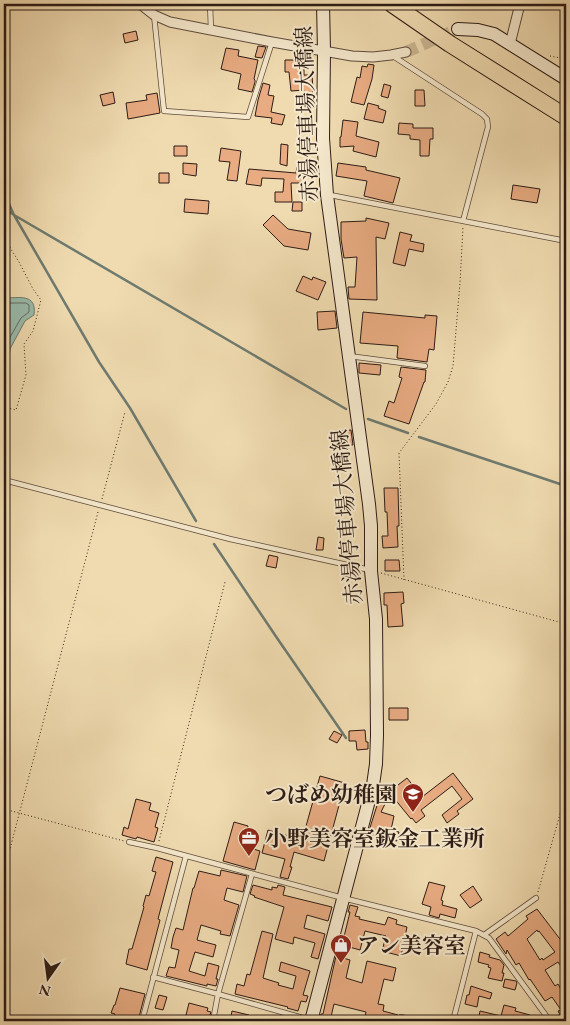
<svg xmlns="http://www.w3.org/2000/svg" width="570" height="1025" viewBox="0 0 570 1025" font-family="'EB Garamond','Noto Serif JP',serif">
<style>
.water{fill:#9abbac;stroke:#6e7b70}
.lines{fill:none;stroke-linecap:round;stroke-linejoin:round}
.shore{stroke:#636b60;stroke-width:1}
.stream{stroke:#6e7b70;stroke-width:2.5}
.building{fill:#e8ab82;stroke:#2c1b15;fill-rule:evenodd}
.secondary-tunnel{stroke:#c9b591;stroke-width:12;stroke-dasharray:12 6;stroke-linecap:butt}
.lane-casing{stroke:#5d4b3c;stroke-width:6}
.street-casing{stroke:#5d4b3c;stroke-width:11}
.secondary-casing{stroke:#2c1b15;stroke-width:14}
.highway-casing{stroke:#2c1b15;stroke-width:18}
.path{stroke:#2c1b15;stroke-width:1;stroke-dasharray:1 2.5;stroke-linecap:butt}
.lane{stroke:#f5e8cc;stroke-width:4.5}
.street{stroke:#f5e8cc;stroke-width:9}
.secondary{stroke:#f5e8cc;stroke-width:12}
.highway{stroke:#f0dbb0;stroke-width:16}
.labels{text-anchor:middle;stroke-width:4;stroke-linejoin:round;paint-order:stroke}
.street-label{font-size:22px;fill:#2c1b15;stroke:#f5e8cc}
.poi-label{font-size:22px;font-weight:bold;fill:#2c1b15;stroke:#f5e8cc;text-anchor:start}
</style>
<rect width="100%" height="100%" fill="#f0dbb0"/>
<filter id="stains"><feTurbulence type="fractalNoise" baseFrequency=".004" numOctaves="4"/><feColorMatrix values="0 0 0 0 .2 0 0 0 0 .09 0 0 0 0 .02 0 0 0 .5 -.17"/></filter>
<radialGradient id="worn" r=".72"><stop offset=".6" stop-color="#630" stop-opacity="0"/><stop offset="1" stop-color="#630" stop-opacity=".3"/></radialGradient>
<path class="water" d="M4 298C19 298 37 293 34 315L25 321 10 349 6 387 4 390Z"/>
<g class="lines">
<path class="shore" d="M4 303H26L29 305V312L21 318 5 346 4 357"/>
<path class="stream" d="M4 193 14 215 99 362 130 408 196 521
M4 208 14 215 346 409
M368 419 408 433
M419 437 566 486
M214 544 277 638 346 738"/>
</g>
<path class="building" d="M136 31 138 40 125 43 123 34Z
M258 46 266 47 262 58 255 57Z
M226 48 239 50 238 56 258 60 254 79 255 80V82L252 92 238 89 241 74 221 69Z
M285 60H304V75H312L313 89 311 101 302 99 304 90 291 91 289 72H285Z
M368 64 374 65 372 79 364 105 351 102 357 77 360 78 362 66 367 67Z
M263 83 270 85 268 95 274 96 271 112 285 115 282 125 271 123 272 118 255 116 258 100Z
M384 84 391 86 388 98 381 96Z
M415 90H424L425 106H415Z
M113 92 115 103 103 106 100 95Z
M157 93 160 113 128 119 126 103 147 100 146 95Z
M368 103 379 106 378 108 386 111 383 123 364 119Z
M343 120 358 122 356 136 379 142 376 157 353 151 354 146 340 147V137H341Z
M399 123 413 124V128H433V139H430L429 156H420V140L410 139V135L398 134Z
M281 144 288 145 287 166 280 164Z
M174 146H187V156H174Z
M221 148 241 151 237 181 227 180 230 162 219 161Z
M183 163 197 164 196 176 183 174Z
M338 163 366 167V170L400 178 393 203 364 196 367 181 336 176Z
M297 167H303L302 183H291L292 202H275V192H283L284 179 262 178 261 186 246 184 249 169 296 173Z
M159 173H169V183H159Z
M513 185 540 189 537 203 511 199Z
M185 199 209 201 208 214 184 212Z
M293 202H302V211H292Z
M273 215 288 229 311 233 308 250 284 246 263 225Z
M366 218 389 223 385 239 376 237 377 300 349 299 348 287H355L357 257 344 258 341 239V222L366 221Z
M400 232 412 235 410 241 424 244 423 252 409 249 405 266 393 263Z
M303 276 312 280 313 277 326 282 318 300 296 291Z
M335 311 337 328 318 330 317 312Z
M363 312 425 318V315L437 316 434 350 429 349 427 362 397 358 398 346 360 343Z
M359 363 381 365 380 375 359 373Z
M401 367 426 370 425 382H424L409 424 384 416 389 401 394 403 402 378 399 377Z
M351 430 353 445H349V449L341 450 338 431Z
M384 488H398L399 526H397L398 547 383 548 382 536H388L387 512H385Z
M318 537 324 538 323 550H316Z
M269 555 278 557 276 568 266 566Z
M385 560H399L400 571H385Z
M403 592 404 603 401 604 403 626 388 627 387 605H384V593Z
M389 708H408V720H389Z
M365 730 366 742H368V749L357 750 356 741H349V731Z
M334 731 342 735 337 743 329 739Z
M453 773 473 799 457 811 459 814 447 823 442 815 462 799 452 786 421 810 425 816 416 823 412 818 411 819 389 792 407 778 422 797Z
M320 776 345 783 324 861 294 852 290 867H292L288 879 280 877 285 859 262 853 268 830 289 836V833L303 837Z
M136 799 151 803 149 810 159 813 155 827 158 828 154 842 137 837 136 839 122 835 124 827 128 829Z
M379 799 386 802 381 812 394 816 391 830 399 832 397 841 368 834Z
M234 822 248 826 243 846 260 851 255 870 223 861Z
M156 857 173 862 158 919 160 920 147 970 126 964 129 949H132L144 907 143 906 146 895 149 896 156 872 152 871Z
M221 870 247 876 243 892 227 888 224 900 239 905 230 936 220 934 221 931 201 925 197 940 216 945 213 957 195 952 189 971 205 976 208 963 219 966 216 979H218L216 986 207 984V986L166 976 169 967 175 968 179 950 171 948 173 937 176 928 183 930 193 888H194L199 871 220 876Z
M429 882 445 886 441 900 443 901 442 905 457 909 455 918 440 914 439 918 429 915 431 907 422 904Z
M253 885 272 890V887L277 888 278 885 285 887 283 895 332 907 328 921 307 915 304 928 325 934 318 959 311 957 315 943 294 937 293 944 275 939 284 907 254 897 255 896 250 894Z
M473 886 482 900 470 908 460 895Z
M350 905 358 907 355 916 360 917 359 919 385 925 388 917 397 920 396 924 407 927 401 956 382 951 386 936 365 931 360 950 342 945 350 912H348Z
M537 909 566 947V961L560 965 558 962 545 970 555 986 558 984 566 998V1021H563L558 1011 561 1010 552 997 545 1001 530 979 529 980 519 963 516 965 507 950 506 954 496 939 505 932 508 936 528 919 526 916ZM537 930 538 932 539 931 555 952 543 960 542 958 540 960 527 939Z
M262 931 273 934 263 978 279 983 278 985 293 989 296 976 279 971 281 962 310 971 303 995 308 996 306 1002 301 1001 298 1011 287 1008 288 1007 235 994 237 984 244 986 247 974 250 975Z
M480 952 490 955 489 957 500 960 504 965 502 973H504L502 981 488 978 491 968 488 967 489 965 478 962Z
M336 956 350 960 346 978 362 983 367 961 396 968 393 981 384 979 378 1004 384 1005 383 1011 398 1015 396 1021H364L366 1012 334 1004 330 1021H319L321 1014H323Z
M505 979 516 981 517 983 515 990 503 987Z
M471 986 492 993 490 999 479 996 477 1007 465 1004 467 995H469Z
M120 988 145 994 138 1021H113L115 1014 111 1013 114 1005H115Z
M159 995 167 997 163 1010 155 1008Z
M189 1003 208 1008 207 1011 211 1012 209 1018 206 1017 205 1020 186 1015Z
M504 1005 516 1008 515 1011 530 1015 528 1021H478L480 1011 501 1016Z
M232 1011 249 1015 247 1021H230Z"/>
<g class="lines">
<path class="secondary-tunnel" d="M406 52 458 29"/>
<g class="lane-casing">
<path id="lane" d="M210 4 211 30
M154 15 164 111 248 117 272 42
M393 56 482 114 487 119 488 127 463 221
M330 195 566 241
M349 356 425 366
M4 480 230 539 370 570
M129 842 157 848 343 898 476 931 489 938 550 1021
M484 935 536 898
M153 977 218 994 310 1020
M142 1021 186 856
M213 1021 218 994 252 874
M400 1021 401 1017 418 1021
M453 1021 476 931"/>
</g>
<g class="street-casing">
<path id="street" d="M140 4 154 15 170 22 272 42 352 56 373 57 391 55 406 52
M510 44 520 4"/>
</g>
<g class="secondary-casing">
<path id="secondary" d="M458 29 478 30 494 34 566 79
M311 1021 373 785 376 764 377 735 376 619 371 571V526L369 504 327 195 323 138 324 51 323 4"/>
</g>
<g class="highway-casing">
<path id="highway" d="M392 4 450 44 566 117"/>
</g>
<path class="path" d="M550 56 566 59
M4 238 19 262 33 289 41 300 33 331 24 344 26 375 16 410 4 407
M102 499 125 412
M381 573 566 624
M404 580 399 453 436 404 448 382 453 366 460 283 463 227
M4 809 124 841
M159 841 225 582
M4 872 98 512
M538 892 566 793"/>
<use href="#lane" class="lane"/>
<use href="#street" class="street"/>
<use href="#secondary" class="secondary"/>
<use href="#highway" class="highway"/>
</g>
<defs>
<g id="school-pin" transform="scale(1.125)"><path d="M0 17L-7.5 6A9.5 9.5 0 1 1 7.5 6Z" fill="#8f2418" stroke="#f5e8cc"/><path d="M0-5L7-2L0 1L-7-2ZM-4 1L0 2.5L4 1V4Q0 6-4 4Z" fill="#fff"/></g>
<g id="office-pin" transform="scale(1.125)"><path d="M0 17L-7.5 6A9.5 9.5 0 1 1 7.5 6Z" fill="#8f2418" stroke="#f5e8cc"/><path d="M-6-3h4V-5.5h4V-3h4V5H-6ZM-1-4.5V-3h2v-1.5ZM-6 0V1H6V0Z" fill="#fff"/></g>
<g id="shop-pin" transform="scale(1.125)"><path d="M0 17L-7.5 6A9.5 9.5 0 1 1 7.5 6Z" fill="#8f2418" stroke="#f5e8cc"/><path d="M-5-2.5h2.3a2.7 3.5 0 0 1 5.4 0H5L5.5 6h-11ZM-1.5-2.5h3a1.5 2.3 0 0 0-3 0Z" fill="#fff"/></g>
</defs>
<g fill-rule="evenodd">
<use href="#school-pin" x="413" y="794"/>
<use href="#office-pin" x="249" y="838"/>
<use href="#shop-pin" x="341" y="945"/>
</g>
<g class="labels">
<g class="street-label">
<text transform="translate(306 114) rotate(-92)" y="8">赤湯停車場大橋線</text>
<text transform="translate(346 517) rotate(-95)" y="8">赤湯停車場大橋線</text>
</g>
<g class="poi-label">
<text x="397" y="802" text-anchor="end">つばめ幼稚園</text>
<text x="265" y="846">小野美容室鈑金工業所</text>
<text x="357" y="953">アン美容室</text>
</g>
</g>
<rect width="570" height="1025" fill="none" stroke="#f0dbb0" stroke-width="20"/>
<rect x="5" y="5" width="560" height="1015" fill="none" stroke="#2c1b15" stroke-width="2.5"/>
<rect x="10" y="10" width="550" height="1005" fill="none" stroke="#2c1b15"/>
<g transform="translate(48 978) rotate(194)" stroke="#f5e8cc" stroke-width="4" paint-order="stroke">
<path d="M0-4L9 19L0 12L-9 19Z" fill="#2c1b15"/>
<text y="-8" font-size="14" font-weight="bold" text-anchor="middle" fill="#2c1b15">N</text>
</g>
<rect width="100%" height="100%" filter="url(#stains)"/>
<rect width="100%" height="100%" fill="url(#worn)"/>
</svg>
